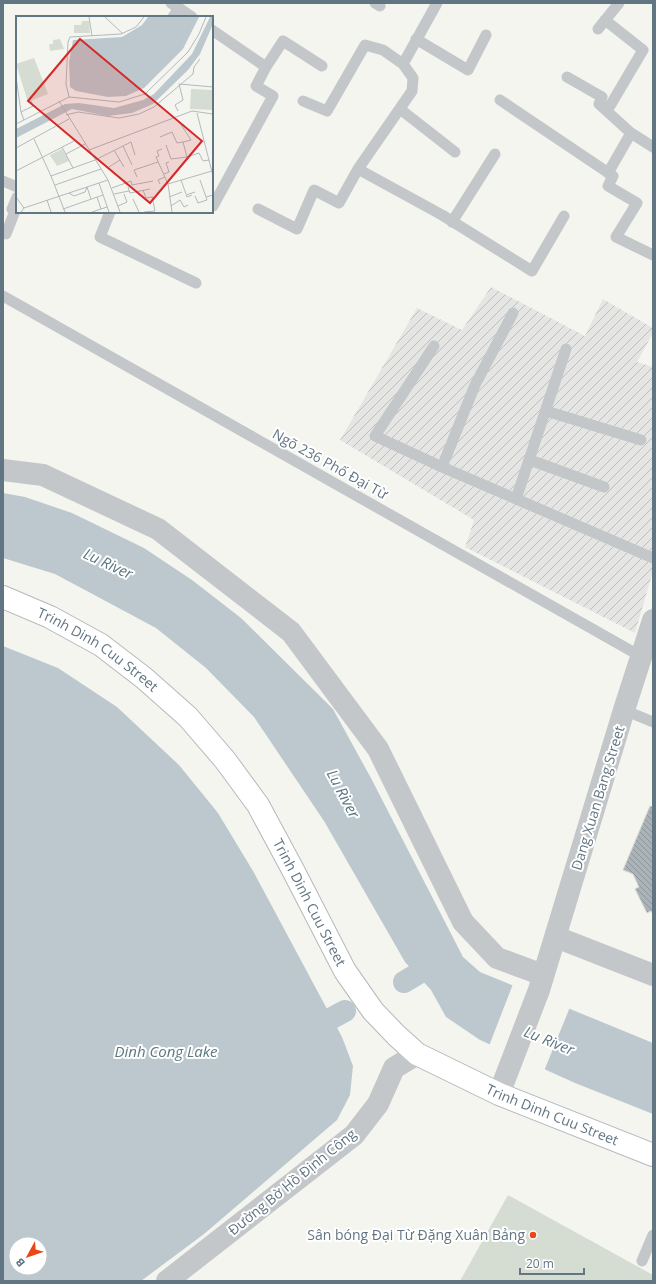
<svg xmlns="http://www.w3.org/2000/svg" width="656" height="1284" viewBox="0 0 656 1284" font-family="'Open Sans',sans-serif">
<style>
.industrial{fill:url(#industrial-furrows)}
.grass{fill:#d5dcd1}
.water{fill:#bcc8cd;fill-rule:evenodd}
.pier{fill:#f5f5f0}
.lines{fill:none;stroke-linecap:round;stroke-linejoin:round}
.canal{stroke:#bcc8cd;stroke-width:22}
.building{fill:url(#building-back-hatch);stroke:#d6d6d3}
.secondary-casing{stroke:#b3b9bd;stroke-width:24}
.service{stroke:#c4c7ca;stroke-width:11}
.minor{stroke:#c4c7ca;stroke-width:22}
.secondary{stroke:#fff;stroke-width:22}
.poi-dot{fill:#ec4518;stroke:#fff;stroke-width:1.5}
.labels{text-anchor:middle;stroke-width:4;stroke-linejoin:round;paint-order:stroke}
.street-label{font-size:14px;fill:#627583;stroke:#fff}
.poi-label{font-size:14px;fill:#627583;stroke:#fff;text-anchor:end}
.water-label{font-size:15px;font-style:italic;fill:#5d7881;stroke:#fff}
.inset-road{fill:none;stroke:#b1babe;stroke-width:1}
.view{fill:#d62828;fill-opacity:0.15;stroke:#d62828;stroke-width:2}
.inset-edge{fill:none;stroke:#627583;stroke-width:2}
</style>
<defs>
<pattern id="industrial-furrows" width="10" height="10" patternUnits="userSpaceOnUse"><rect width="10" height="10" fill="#e5e6e4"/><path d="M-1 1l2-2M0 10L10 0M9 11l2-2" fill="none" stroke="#bdbfbe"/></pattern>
<pattern id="building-back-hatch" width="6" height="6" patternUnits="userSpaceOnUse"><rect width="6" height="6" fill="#aab3b7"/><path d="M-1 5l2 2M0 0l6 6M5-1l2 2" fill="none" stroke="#8e969a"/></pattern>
</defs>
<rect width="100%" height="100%" fill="#f5f5f0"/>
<path class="industrial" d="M491 287 585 336 603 299 653 328V333L637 362 653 367V571L635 633 465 547 474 520 340 440 417 308 462 330Z"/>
<path class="grass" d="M508 1195 653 1275V1281H460Z"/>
<path class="water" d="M3 493 25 497 72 513 144 548 192 580 241 618 333 709 372 780 463 957 480 972 653 1043V1114L575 1083 480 1040 446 1017 431 990 405 962 324 821 254 717 206 668 156 628 55 574 3 558Z
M3 646 58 668 117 707 179 765 218 813 253 871 342 1037 353 1066 350 1095 337 1120 204 1234 141 1281H3ZM16 1244H40V1268H16Z"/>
<path class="pier" d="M513 984 570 1007 544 1071 489 1046Z"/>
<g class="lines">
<path class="canal" d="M404 982 434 964
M332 1018 345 1011"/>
</g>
<path class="building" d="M650 806 653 807V914L651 911 647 913 635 889 639 887 633 874 623 870Z"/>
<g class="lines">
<g class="secondary-casing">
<g id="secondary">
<path id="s1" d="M3 597 50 617 101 645 144 678 188 717 225 760 258 805 293 870 345 971 373 1011 396 1035 417 1054 499 1094 653 1155"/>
</g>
</g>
<path class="service" d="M171 3 179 8 173 17
M375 3 380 6
M179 8 192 17
M605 20 643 50 607 111
M598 29 619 3
M212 30 266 67 256 86 273 96 213 206
M416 39 468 70 486 35
M266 67 283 41 322 66
M567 77 602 97 599 104 631 133 653 147
M500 100 613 176 608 186 637 203 616 237 653 255
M303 101 327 111 365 45 383 50 403 64
M400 109 455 152
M358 169 442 215 532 271 564 216
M608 173 631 133
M3 181 17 187
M258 209 297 229 314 190 339 203 358 169 412 91 413 78 403 64 437 3
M110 212 100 237 196 283
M452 222 495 154
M6 234 15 211 12 209 17 197
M3 296 642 657
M513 313 475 385 442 467 653 558
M434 346 375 436 442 467
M546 411 641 440
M530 460 604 487
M516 499 566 349
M624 710 653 722
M642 1261 653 1235"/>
<path class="minor" d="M3 470 43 475 158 529 291 632 378 749 463 922 497 958 543 975
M556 937 653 975
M499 1094 539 990 624 710 653 620
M167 1281 354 1135 378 1104 394 1068 417 1054"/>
<use href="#secondary" class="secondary"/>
</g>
<circle class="poi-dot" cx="533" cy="1235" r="4"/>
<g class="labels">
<g class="street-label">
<text transform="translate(330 464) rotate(29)" y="5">Ngõ 236 Phố Đại Từ</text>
<text dy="5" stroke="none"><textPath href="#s1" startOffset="109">Trinh Dinh Cuu Street</textPath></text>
<text transform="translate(598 798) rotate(-73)" y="5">Dang Xuan Bang Street</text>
<text dy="5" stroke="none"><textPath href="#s1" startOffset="445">Trinh Dinh Cuu Street</textPath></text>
<text dy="5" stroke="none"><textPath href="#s1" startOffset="781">Trinh Dinh Cuu Street</textPath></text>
<text transform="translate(292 1182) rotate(-39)" y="5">Đường Bờ Hồ Định Công</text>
</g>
<g class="poi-label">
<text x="525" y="1240">Sân bóng Đại Từ Đặng Xuân Bảng</text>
</g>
<g class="water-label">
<text transform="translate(108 564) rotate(25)" y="5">Lu River</text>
<text transform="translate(343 794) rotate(62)" y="5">Lu River</text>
<text transform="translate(549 1041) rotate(22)" y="5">Lu River</text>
<text x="166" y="1057">Dinh Cong Lake</text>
</g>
</g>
<g transform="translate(16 16)">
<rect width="197" height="197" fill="#f5f5f0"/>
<path d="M66 5H73L74 17H58V9H65ZM44 23 48 33 34 35 33 28H37V24ZM18 42 32 78 12 86 0 48ZM175 73 197 74V94L174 93Z" fill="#d5dcd1"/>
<path d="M46 133 53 145 41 150 34 139Z" fill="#d5dcd1"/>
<path d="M132 1H183L167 33 128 72 110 80 92 81 60 75 54 71 53 46 57 24 106 21 126 9ZM194 1H197V8L184 38 172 54 137 88 116 97 92 100 56 93 0 122V113L49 88 63 87 98 92 127 84 138 78 176 38Z" fill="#bcc8cd"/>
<path class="inset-road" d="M73 1 76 20M89 1 107 18M0 61 5 96M163 68 197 71M53 81 50 68 52 26 54 21 105 18 120 11 128 1M43 85 92 164 104 196M162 95 159 89 167 84 163 68M181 97 197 160M50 99 62 96 103 102 123 98 138 91 177 58 178 51 184 43M8 104 5 96 17 90 15 85M164 107 175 124 167 126M0 108 53 81 103 86 129 78 172 36 183 18 190 1M144 121 156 116 161 127 167 126 171 141 183 137 187 145 193 144M18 123 35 160 49 196M150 129 155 143 171 141M107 130 115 126 119 139M46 131 57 152M0 132 53 103M146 133 141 135 143 140 140 141 152 168 156 196M73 134 176 95 197 98M98 134 108 151M50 138 69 128M93 151 104 144M0 155 58 125M148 158 153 156 150 147 153 146M35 160 79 144 107 130 116 149M121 161 118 154 142 146M165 164 170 178M184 164 190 181 197 179M83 167 93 196M144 168 142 164 149 161M152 168 196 155M39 169 85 153M71 171 75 183M112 171 114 177 134 173M96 172 115 165 116 169 137 165M127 174 130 182 136 181M53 177 58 180 69 176 71 171M98 178 113 175M176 179 171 181 170 179 179 176M179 180 182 187 191 184 190 181M0 181 8 192M81 181 85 193M153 181 166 176M117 183 123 196M31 184 35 196M102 190 111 186 108 178M155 190 164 184 168 191 172 189M47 193 87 179M5 196 8 192 92 164M76 196 91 191M128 196 139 195 136 180"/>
<path class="view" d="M64 23 186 125 134 187 12 85Z"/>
<rect width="197" height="197" class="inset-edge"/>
</g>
<rect width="656" height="1284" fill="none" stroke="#627583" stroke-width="8"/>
<g transform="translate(28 1256) rotate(230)"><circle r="19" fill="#ffffff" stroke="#c0c8cd"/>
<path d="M0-3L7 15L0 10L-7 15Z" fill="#ec4518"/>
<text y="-6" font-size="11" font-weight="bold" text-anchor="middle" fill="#627583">B</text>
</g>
<path d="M520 1268v6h64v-6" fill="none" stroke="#627583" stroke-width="2"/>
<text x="526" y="1268" font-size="12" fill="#627583" stroke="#ffffff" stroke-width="3" paint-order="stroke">20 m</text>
</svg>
